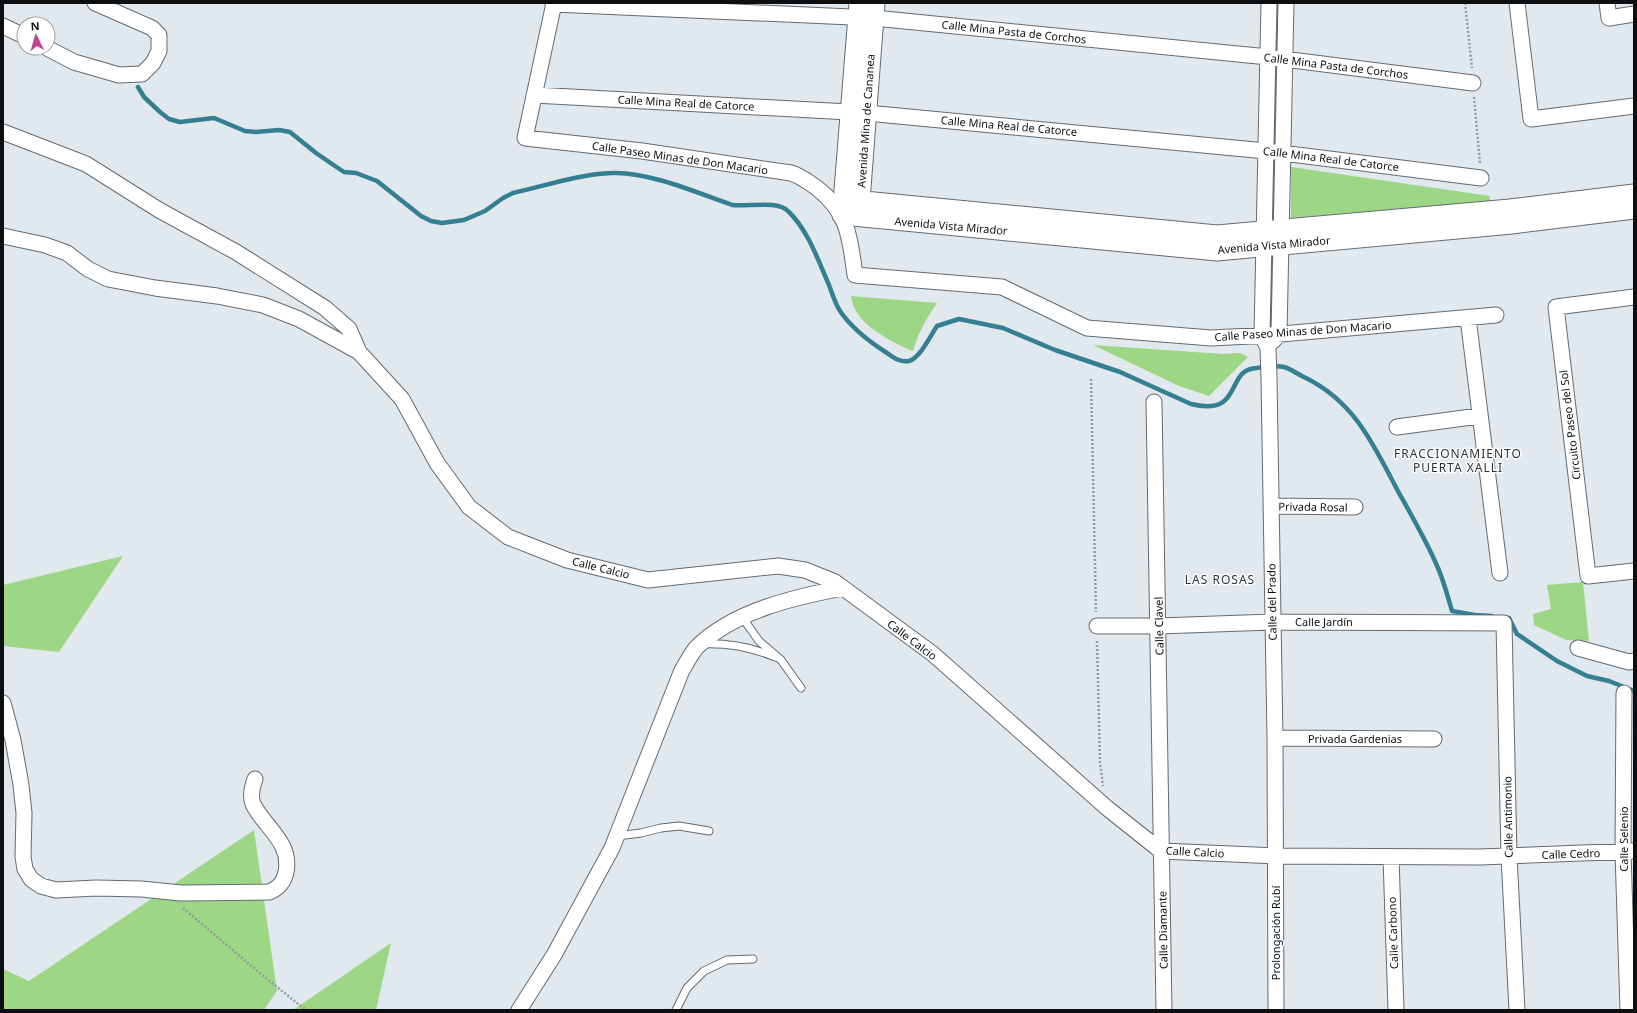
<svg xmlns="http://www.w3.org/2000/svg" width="1637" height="1013" viewBox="0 0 1637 1013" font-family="'Noto Sans',sans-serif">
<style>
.green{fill:#9dd785}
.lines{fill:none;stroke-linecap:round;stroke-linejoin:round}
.stream{stroke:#357f93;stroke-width:4.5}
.service-casing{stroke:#646b70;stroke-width:9}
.minor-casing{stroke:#646b70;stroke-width:17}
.tertiary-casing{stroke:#646b70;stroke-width:21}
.path{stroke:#959a9e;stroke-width:2.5;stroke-dasharray:2 2;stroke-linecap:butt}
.service{stroke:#fff;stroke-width:7}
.minor{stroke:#fff;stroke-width:15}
.tertiary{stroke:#fff;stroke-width:19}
.labels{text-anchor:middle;stroke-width:3;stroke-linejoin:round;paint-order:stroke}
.street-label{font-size:11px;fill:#0c0e10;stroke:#fff}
.neighbourhood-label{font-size:12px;letter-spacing:1px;fill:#2e3338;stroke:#fff}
</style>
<rect width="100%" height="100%" fill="#e1e8ee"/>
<path class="green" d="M1291 167 1490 196V201L1291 218Z
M851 296 937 303C926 319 918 333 913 351 891 342 853 323 851 296Z
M1093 345 1223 354 1240 353 1248 357 1209 396 1179 386Z
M123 556 59 652 3 646V585Z
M1583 582 1589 641 1566 640 1534 625 1533 614 1551 609 1547 585Z
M254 830 277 991 264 1010H3V969L29 981Z
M391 943 376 1010H293Z"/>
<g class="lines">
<path class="stream" d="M138 87 144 97 160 112 169 119 180 122 214 118 245 131 256 132 279 130 290 132 316 153 335 166 344 172 356 173 377 181 421 216 431 221 442 223 464 220 485 211 503 198 513 193C545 186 579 174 612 173 647 171 698 193 732 205 748 207 777 200 788 211 808 230 818 260 829 285 832 293 835 303 840 311 851 327 867 340 884 351 892 356 899 363 909 361 920 358 931 335 937 326L959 319 1003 328 1055 350 1120 372 1191 404C1245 417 1224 369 1257 368 1265 367 1276 365 1284 367 1291 369 1299 375 1306 378 1356 403 1374 446 1399 493 1413 518 1427 542 1438 568 1444 582 1448 597 1452 611L1475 615 1492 616
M1509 618 1517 634 1557 661 1587 676 1609 681 1634 691"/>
<g class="service-casing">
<path id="service" d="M742 617 759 641 781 660 801 688
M703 644C729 643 751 647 775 657
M617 836 641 833 661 828 679 826 709 831
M676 1010 687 988 704 971 727 960 753 959"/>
</g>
<g class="minor-casing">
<path id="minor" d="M554 3 525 138 642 151 791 173C801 176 808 182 817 188 849 213 850 239 855 275L1002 287 1087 328 1211 338 1270 335 1496 315
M1269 3 1262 335 1268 348 1269 378 1275 738 1276 1010
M1517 3 1531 119 1634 106
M1607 3 1609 18 1634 14
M553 4 874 18 1268 57 1473 83
M3 26 24 36
M47 48 74 62 119 75 142 74 153 63 159 51V35L152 28 95 3
M534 95 867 113 1266 151 1481 178
M3 132 86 164 159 210 236 252 325 308 349 329 359 352 402 399 437 463 469 507 508 537 567 560 648 580 778 566 805 570 835 582 933 654 1107 808 1161 851 1276 856 1480 857 1634 851
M3 236 45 245 67 253 88 269 108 279 155 288 217 296 263 305 299 319 359 352
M1634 297 1556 307 1588 576 1634 571
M1468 318 1500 573
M1273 341 1279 334 1286 3
M1154 402 1164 1010
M1397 427 1479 416
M1271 506 1355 507
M1097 626H1159L1273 622 1504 623 1509 856 1517 1010
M1578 648 1629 662 1634 661
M1624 693 1623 852 1628 1010
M3 703 13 740 21 785 24 813 23 857 25 869 31 879 41 886 56 890 96 888 141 889 181 893 269 892C279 888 284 882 286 872 292 842 264 827 253 804 250 796 252 787 255 779
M1275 738 1434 739
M1391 857 1396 1010
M519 1010 554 955 612 848 682 670C687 663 691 653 697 647 734 611 794 597 843 588"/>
</g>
<g class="tertiary-casing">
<path id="tertiary" d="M859 3 842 215 1217 251 1512 224 1634 209
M843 199 1217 235 1510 209 1634 194
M859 214 875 3"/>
</g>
<path class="path" d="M1465 3 1472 68
M1474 97 1480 164
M1091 379 1096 612
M1097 641 1100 762 1103 786
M183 908 262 975 306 1010"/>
<use href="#service" class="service"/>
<use href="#minor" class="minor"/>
<use href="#tertiary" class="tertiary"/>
</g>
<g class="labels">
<g class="street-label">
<text transform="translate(1014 32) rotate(6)" y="4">Calle Mina Pasta de Corchos</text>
<text transform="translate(1336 66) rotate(7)" y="4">Calle Mina Pasta de Corchos</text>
<text transform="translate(686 103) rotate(3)" y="4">Calle Mina Real de Catorce</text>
<text transform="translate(866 121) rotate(-86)" y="4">Avenida Mina de Cananea</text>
<text transform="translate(1009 126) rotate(5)" y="4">Calle Mina Real de Catorce</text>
<text transform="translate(680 158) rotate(8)" y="4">Calle Paseo Minas de Don Macario</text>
<text transform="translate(1331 159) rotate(7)" y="4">Calle Mina Real de Catorce</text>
<text transform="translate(951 226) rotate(5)" y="4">Avenida Vista Mirador</text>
<text transform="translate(1274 245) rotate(-5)" y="4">Avenida Vista Mirador</text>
<text transform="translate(1303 331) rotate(-4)" y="4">Calle Paseo Minas de Don Macario</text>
<text transform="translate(1570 425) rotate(-97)" y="4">Circuito Paseo del Sol</text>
<text transform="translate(1313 507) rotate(1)" y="4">Privada Rosal</text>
<text transform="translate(601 568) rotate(14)" y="4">Calle Calcio</text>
<text transform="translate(1272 602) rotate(-91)" y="4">Calle del Prado</text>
<text x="1324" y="626">Calle Jardín</text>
<text transform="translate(1159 626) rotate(-91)" y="4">Calle Clavel</text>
<text transform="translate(912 640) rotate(37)" y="4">Calle Calcio</text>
<text x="1355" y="743">Privada Gardenias</text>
<text transform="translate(1508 817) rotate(-91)" y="4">Calle Antimonio</text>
<text transform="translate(1624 839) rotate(-90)" y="4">Calle Selenio</text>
<text transform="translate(1195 852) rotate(3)" y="4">Calle Calcio</text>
<text transform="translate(1571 854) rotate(-2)" y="4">Calle Cedro</text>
<text transform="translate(1163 930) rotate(-91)" y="4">Calle Diamante</text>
<text transform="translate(1276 933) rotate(-90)" y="4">Prolongación Rubí</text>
<text transform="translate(1393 933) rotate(-92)" y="4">Calle Carbono</text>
</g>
<g class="neighbourhood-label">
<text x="1458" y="458">FRACCIONAMIENTO<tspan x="1458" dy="14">PUERTA XALLI</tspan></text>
<text x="1220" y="584">LAS ROSAS</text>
</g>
</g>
<rect width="1637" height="1013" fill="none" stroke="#0c0e10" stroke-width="8"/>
<g transform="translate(36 36) rotate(355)"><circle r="19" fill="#ffffff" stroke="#9e9f9f"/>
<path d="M0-3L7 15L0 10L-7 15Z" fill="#c04392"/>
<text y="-6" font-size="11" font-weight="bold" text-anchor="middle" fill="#0c0e10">N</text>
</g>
</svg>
